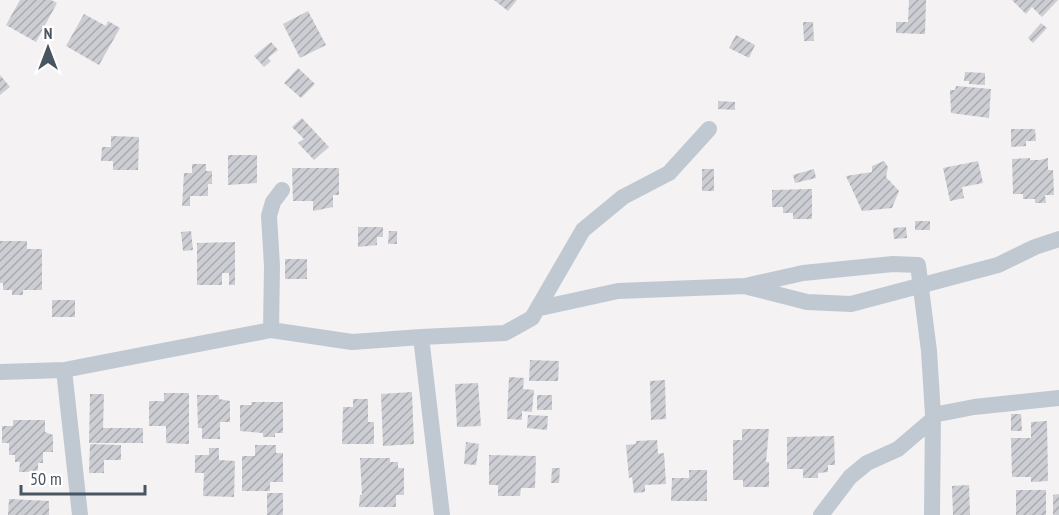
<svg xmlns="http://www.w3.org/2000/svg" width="1059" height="515" viewBox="0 0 1059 515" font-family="'PT Sans Narrow',sans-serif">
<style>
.building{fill:url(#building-hatch)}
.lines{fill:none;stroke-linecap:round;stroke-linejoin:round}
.minor{stroke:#c0c9d2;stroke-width:16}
</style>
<defs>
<pattern id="building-hatch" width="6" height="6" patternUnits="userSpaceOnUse" patternTransform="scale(1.5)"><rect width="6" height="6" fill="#ccced4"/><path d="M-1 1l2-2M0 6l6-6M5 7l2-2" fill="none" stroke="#a8aaaf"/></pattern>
</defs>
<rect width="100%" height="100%" fill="#f4f2f2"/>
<path class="building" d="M20 0H51L57 3 36 42 6 25Z
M494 0H517L508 11Z
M909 0H926L925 34 896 33V22H908Z
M1012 0H1058L1042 17 1032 7 1026 14Z
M308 11 326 45 300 58 283 24Z
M84 14 106 26 108 21 120 28 99 65 66 46Z
M803 22H813L814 41H804Z
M1041 23 1047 28 1033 43 1028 38Z
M736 35 755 45 749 58 729 48Z
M271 42 278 50 268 58 271 61 264 67 254 56Z
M298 68 315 84 301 98 284 83Z
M965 72 985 73V85L969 84V81H964Z
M0 75 10 87 0 95Z
M956 86 991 89 989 118 951 113 950 90H955Z
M718 101 735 102V110L718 109Z
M302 118 329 147 314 160 298 143 304 139 292 127Z
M1011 129H1035L1036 141H1026V146L1011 147Z
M111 136 139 137 138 170H113V161H101L102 147H111Z
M228 155H257V183L228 185Z
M1030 158V160H1040L1048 158V170H1053L1054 195H1045L1046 203H1035V199H1023V194H1013L1012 159Z
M884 161 888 167 886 177 899 191 892 208 862 211 846 176 872 172V166Z
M978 161 983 183 962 187 964 198 950 201 943 168Z
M192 164H206V171H212V184H208V196H190V206H182L184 173H192Z
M292 168H339V195H333V207L313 211V201H293Z
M702 169H714V191H702Z
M814 169 816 178 795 183 793 175Z
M812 189V219H793V213H783V207H772V190Z
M915 221H930V230H915Z
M358 227H383V237H377V245L358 247Z
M906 227 907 238 894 239 893 228Z
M191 231 193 250 183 251 181 232Z
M389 231H397V244H388Z
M0 241H27V249H42V290H23V295H12V290H3V283H0Z
M235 242V285H229V273H222V285H197V243Z
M285 259H307V279H285Z
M52 300H75V317H52Z
M530 360 559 361 558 381H529Z
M509 377 524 378 523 389 534 390 532 412 522 411V420L507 419Z
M665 380 666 419 651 420 650 381Z
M478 383 481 426 457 427 455 384Z
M412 392 414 444 383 446 381 394Z
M164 393H189V444L166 443V426H149V401H164Z
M90 394H104L103 428H143V443H89Z
M197 395H219V399L230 401V422H220V439H202V428H198Z
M537 395H552V410H537Z
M353 399H368V422H374V444H342L343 407H353Z
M251 402H283V433H275V437H263V433L240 431V405H252Z
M1011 414H1021L1022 431H1011Z
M528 415 548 416 547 430 527 428Z
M13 420H45V432L53 435V452H43V463H38V472H19L20 462H15V455H9V443H2V426H13Z
M1047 421 1048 481 1031 482V477H1012L1011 438H1031V422Z
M742 429H769L766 462H769V487H743V480H733V440H742Z
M834 436 835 465H828V472L818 473V478H803V469H787V437Z
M657 440 658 454 664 453 666 484 645 485V492L634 493 632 477 629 478 626 445 636 444V441Z
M466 442 479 444 476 465 464 464Z
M90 444 121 445V460H104V473H89Z
M255 445H276V453H283V482H270V491H242V456H255Z
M209 448H219V460L235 461 234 497 203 496 204 473H195V455H209Z
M489 455 536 456 535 488H521L520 496H498V485H489Z
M360 458H390V462H398V468H404V495H396V507H359L360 495H362Z
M552 468H560L559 483H551Z
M689 470H707V501H671L672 478H689Z
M969 485 970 515H953L952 486Z
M1016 490H1046V515H1016Z
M267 493H283V515H267Z
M1059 494V515H1053V495Z
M9 499 49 501V515H8Z"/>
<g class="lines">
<path class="minor" d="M748 287 807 302 851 304 998 265 1035 247 1059 239
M540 308 618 291 745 286 803 273 893 264 918 265 929 351 933 415 932 515
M271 330 272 266 269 216 273 202 282 190
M421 337 505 333 532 318 583 230 623 197 669 173 709 129
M64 370 80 515
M0 372 64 370 271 330 352 342 421 337 442 515
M933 415 974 407 1059 398
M821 515 850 477 867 463 898 449 933 419"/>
</g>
<g transform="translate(48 48)" stroke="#ffffff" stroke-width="4.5" paint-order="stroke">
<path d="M0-4.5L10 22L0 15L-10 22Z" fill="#495561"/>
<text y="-9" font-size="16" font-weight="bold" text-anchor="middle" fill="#495561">N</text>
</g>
<path d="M21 485v9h124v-9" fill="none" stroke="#495561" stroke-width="3"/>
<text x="30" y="485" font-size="18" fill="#495561" stroke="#ffffff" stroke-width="4.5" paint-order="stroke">50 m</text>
</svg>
